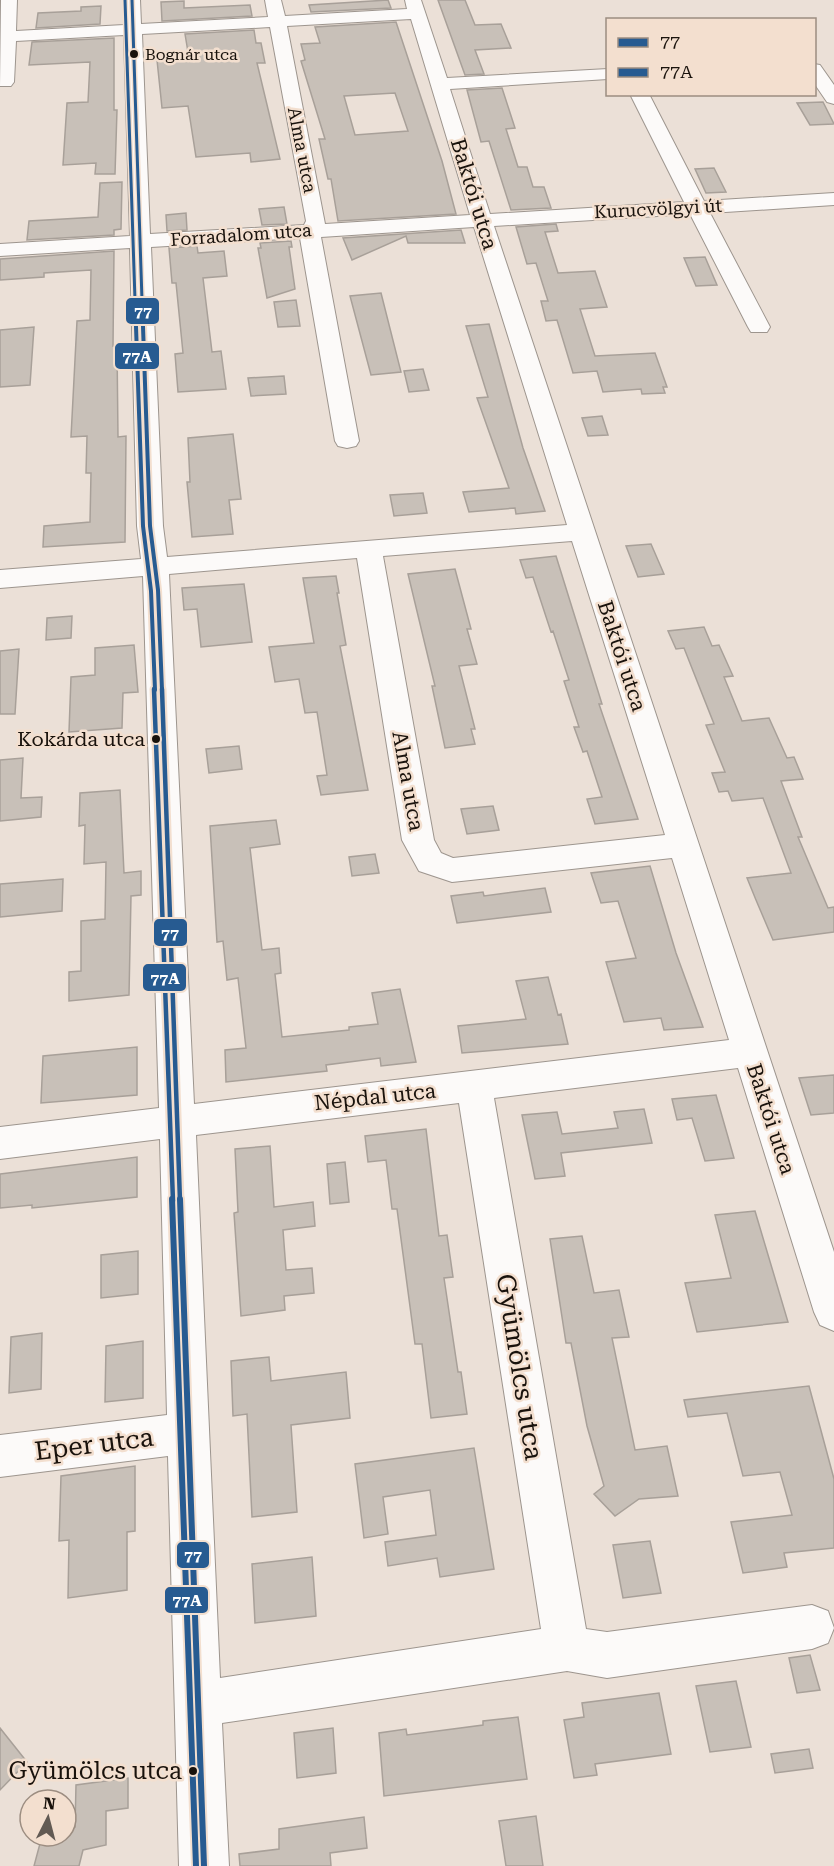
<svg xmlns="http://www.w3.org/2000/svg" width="834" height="1866" viewBox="0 0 834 1866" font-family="'Roboto Serif',serif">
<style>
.building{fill:#c8c0b8;stroke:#a8a099;stroke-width:1.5;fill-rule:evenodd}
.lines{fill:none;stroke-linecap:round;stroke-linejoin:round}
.minor-casing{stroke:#9d958e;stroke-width:2}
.minor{fill:#fcfaf9;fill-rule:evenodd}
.bus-1-far3-casing{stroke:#f3dfcf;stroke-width:6}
.bus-1-far2-casing{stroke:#f3dfcf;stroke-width:8}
.bus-1-far1-casing{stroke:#f3dfcf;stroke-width:9}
.bus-1-casing{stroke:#f3dfcf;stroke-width:10}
.bus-2-far3-casing{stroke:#f3dfcf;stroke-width:6}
.bus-2-far2-casing{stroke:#f3dfcf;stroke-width:8}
.bus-2-far1-casing{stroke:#f3dfcf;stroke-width:9}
.bus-2-casing{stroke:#f3dfcf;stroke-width:10}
.bus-1-far3{stroke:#275b91;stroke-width:3}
.bus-1-far2{stroke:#275b91;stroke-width:4}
.bus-1-far1{stroke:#275b91;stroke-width:4.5}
.bus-1{stroke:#275b91;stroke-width:6}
.bus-2-far3{stroke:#275b91;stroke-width:3}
.bus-2-far2{stroke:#275b91;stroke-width:4}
.bus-2-far1{stroke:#275b91;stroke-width:4.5}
.bus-2{stroke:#275b91;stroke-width:6}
.bus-dot{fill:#19120c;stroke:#f3dfcf;stroke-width:2}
.labels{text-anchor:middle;stroke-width:5;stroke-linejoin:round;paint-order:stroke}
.far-bus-label{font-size:16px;fill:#19120c;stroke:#f3dfcf;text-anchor:start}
.far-street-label{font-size:18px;fill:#19120c;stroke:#f3dfcf}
.bus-label{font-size:20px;fill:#19120c;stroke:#f3dfcf;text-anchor:end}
.street-label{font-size:21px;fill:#19120c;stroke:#f3dfcf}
.near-bus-label{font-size:24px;fill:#19120c;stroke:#f3dfcf;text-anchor:end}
.near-street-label{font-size:26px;fill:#19120c;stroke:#f3dfcf}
.line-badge{stroke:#f3dfcf;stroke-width:2}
.badge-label{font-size:16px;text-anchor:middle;font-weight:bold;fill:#fff}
</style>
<rect width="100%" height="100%" fill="#ebe0d7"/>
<path class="building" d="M388 0 391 8 311 12 309 5Z
M438 0H465L475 25 501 24 511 48 475 50 484 74 465 75Z
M184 1V8L250 5 252 16 162 21 161 2Z
M101 6 100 24 36 28 38 13 81 11V7Z
M396 22 442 161 456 214 338 221 331 179H328L319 139H325L301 61 305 60 301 44 320 43 315 27ZM395 93 408 131 355 135 344 96Z
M254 30 256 43H261L265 63H257L280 159 251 162 250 153 196 157 188 106 162 108 157 60 189 58 185 34Z
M114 38V110H117L115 174H95L96 163 63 165 67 103 88 102 90 62 29 65 32 42Z
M502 88 515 128 506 129 518 167H527L533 187H544L551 208 511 210 489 141 481 142 467 90Z
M823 102 834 124 810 125 797 103Z
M714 168 726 192 706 193 695 169Z
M122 182 121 229 114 230V235L27 240 29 221 98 217 100 183Z
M284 207 287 224 262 225 259 209Z
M186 213 187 230 167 231 166 215Z
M556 224 558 231 545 232 558 273 595 271 607 307 580 309 595 356 655 353 667 387H663L665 393 642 394 641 389 603 392 597 371 573 373 557 320 546 321 541 301H548L536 263 527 264 516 227Z
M461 230 465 243H408L406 236 352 260 343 238Z
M291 241 292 247H289L295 289 267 298 258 248H261L260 243Z
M197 246 198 253 224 251 227 276 203 278 212 352 221 351 226 389 178 392 175 354 183 353 176 283H172L169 248Z
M114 251 113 346 117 345 118 437 126 436 125 542 43 547 44 526 90 522 91 473H86L87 436 71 437 77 321 90 320 91 270 44 273V277L0 280V259Z
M705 257 717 285 696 286 684 258Z
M381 293 401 372 371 375 350 296Z
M296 300 300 326 278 327 274 302Z
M489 324 523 448 545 511 516 514 515 508 469 512 463 492 509 488 477 398 488 397 466 326Z
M34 327 30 385 0 387V330Z
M423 369 429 390 409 392 404 371Z
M284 376 286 394 251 396 248 378Z
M602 416 608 435 588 436 582 418Z
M233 434 241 499 229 500 233 534 192 537 187 482H190L188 438Z
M423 493 427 513 394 516 390 495Z
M651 544 664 574 638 577 626 546Z
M556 556 602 704H599L638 819 595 824 587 799 602 797 587 751 583 752 574 727H579L564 681 569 680 553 631 551 632 533 577 526 578 520 560Z
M455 569 471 629H467L477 664 459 666 475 729H471L475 744 445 748 432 686H435L408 574Z
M336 576 339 593H337L346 645 340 646 368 790 321 795 317 776 327 775 317 712 305 713 299 679 275 682 269 647 314 643 303 578Z
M244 584 252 642 201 647 197 609 184 610 182 588Z
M72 616 71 638 46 640 47 618Z
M704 627 712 646 719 645 733 676 724 677 742 721 769 718 787 758 794 757 803 779 781 781 802 837H798L828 908 834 907V932L773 940 756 900 747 878 791 873 763 798 732 801 728 791 719 792 712 773 725 772 706 725 714 724 684 648 676 649 668 631Z
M134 645 138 692 123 693 122 728 69 732 71 677 95 675V648Z
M19 649 15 714H0V651Z
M239 746 242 769 209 773 206 749Z
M23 758 21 798 42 797 41 817 0 821V760Z
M120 790 124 873 141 871V895L131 896 129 995 69 1001V972L81 971V921L105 919 106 862 84 864 85 825 79 826 80 793Z
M493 806 499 830 467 834 461 809Z
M276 820 280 844 250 848 262 950 279 948 281 973 275 974 282 1037 349 1030V1027L378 1024 372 993 400 989 416 1062 381 1066 380 1058 326 1065 327 1071 226 1082 225 1050 246 1048 238 978 227 980 223 941 217 942 210 826Z
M375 854 379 873 352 876 349 857Z
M650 866 676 953 703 1027 664 1030 661 1018 624 1022 606 962 636 958 618 901 601 903 591 873Z
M63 879 62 911 0 917V884Z
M545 888 551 912 457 923 451 896 483 892 484 896Z
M548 977 558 1015 561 1014 568 1044 462 1053 458 1026 526 1019 516 981Z
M137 1047V1095L41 1103 43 1056Z
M834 1075V1113L811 1115 799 1078Z
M716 1095 734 1158 705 1161 692 1118 677 1120 672 1099Z
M644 1109 652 1143 561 1153 565 1176 535 1179 522 1115 557 1112 562 1134 618 1128 614 1112Z
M426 1129 439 1236 447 1235 453 1277 444 1278 458 1372H461L467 1414 431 1418 422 1344H415L397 1209H392L386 1160 368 1162 365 1136Z
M270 1146 274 1207 313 1202 315 1226 283 1230 286 1270 312 1268 314 1293 284 1296 285 1310 241 1316 234 1213 238 1212 235 1149Z
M137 1157V1197L32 1208V1205L0 1208V1174Z
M345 1162 349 1202 330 1204 327 1164Z
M755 1211 788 1322 697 1332 685 1283 731 1278 715 1215Z
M582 1236 594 1293 619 1290 629 1337 612 1338 635 1450 667 1446 678 1496 639 1499 615 1516 594 1494 604 1486 587 1426 571 1343H566L550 1239Z
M138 1251V1294L101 1298V1255Z
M42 1333 41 1389 9 1393 11 1337Z
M143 1341V1398L105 1402 106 1346Z
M269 1357 271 1381 346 1372 350 1418 291 1425 297 1512 252 1517 247 1414 233 1416 231 1361Z
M809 1386 834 1479V1548L784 1553 787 1567 743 1573 731 1522 792 1515 780 1472 743 1476 727 1413 688 1417 684 1400Z
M474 1448 494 1569 440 1577 437 1558 388 1566 385 1542 436 1535 430 1490 383 1497 388 1534 364 1538 355 1464Z
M135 1466V1531L127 1532V1590L68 1598 69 1540 59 1541 61 1476Z
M650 1541 661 1593 623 1598 613 1545Z
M312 1557 316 1616 255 1623 252 1564Z
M810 1655 820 1690 797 1693 789 1658Z
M736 1681 751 1747 710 1752 696 1686Z
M659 1693 671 1754 595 1764 597 1775 574 1778 564 1720 584 1717 582 1703Z
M518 1717 527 1779 384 1796 379 1733 406 1729 407 1735 483 1725V1721Z
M0 1728 27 1762 0 1790Z
M333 1728 336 1773 297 1778 294 1733Z
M809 1749 813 1768 775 1773 771 1754Z
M128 1778V1808L106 1811V1845L83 1850 79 1866H34L42 1836H66V1828L75 1827 76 1785Z
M536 1816 543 1866H506L499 1821Z
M364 1817 367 1848 330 1853 331 1866H240L239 1854 279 1849V1829Z"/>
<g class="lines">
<g class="minor-casing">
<path id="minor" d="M1 0H17L16 31 124 25V0H140L141 24 268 17 265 0H281L285 16 407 9 405 0H421L447 78 608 69V79L450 89 490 214 684 202 630 94H649L704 201 834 193V205L710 213 770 327 767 332H751L748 327 690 214 494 226 834 1252V1331L820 1325 814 1312 738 1068 494 1098 586 1629 607 1632 812 1605 828 1611 834 1628 828 1643 812 1649 607 1678 567 1671 222 1723 229 1866H179L168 1456 0 1477V1435L167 1415 160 1139 0 1159V1127L159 1108 143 576 0 588V570L141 559 137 526 130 248 0 256V244L130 236 124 35 16 41 14 82 11 86H0ZM411 19 470 215 325 224 287 26ZM270 27 306 221 304 225 150 234 142 34ZM474 227 567 525 167 557 163 526 151 247 300 238 335 441 338 446 347 448 356 446 359 441 321 237ZM572 541 665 835 453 858 441 853 434 840 383 556ZM357 558 402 840 419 871 452 882 672 858 729 1040 194 1104 169 574ZM459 1103 541 1629 220 1678 196 1135Z
M814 64 820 65 834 85V104L827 102 814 83Z"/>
</g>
<use href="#minor" class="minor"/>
<g class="bus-1-far3-casing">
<path id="bus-1-far3" d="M132 0 142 300"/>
</g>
<g class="bus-1-far2-casing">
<path id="bus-1-far2" d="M142 298 150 526 158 590 162 690"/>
</g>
<g class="bus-1-far1-casing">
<path id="bus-1-far1" d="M162 689 180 1201"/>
</g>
<g class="bus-1-casing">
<path id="bus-1" d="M180 1199 204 1866"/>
</g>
<g class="bus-2-far3-casing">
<path id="bus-2-far3" d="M125 0 135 300"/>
</g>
<g class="bus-2-far2-casing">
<path id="bus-2-far2" d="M135 298 143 526 151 591 155 690"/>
</g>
<g class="bus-2-far1-casing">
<path id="bus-2-far1" d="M154 689 173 1201"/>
</g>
<g class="bus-2-casing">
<path id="bus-2" d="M172 1199 196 1866"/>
</g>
<use href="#bus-1-far3" class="bus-1-far3"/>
<use href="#bus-1-far2" class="bus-1-far2"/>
<use href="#bus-1-far1" class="bus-1-far1"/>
<use href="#bus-1" class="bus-1"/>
<use href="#bus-2-far3" class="bus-2-far3"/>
<use href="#bus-2-far2" class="bus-2-far2"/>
<use href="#bus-2-far1" class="bus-2-far1"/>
<use href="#bus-2" class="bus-2"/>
</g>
<g class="bus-dot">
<circle cx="134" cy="54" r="5"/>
<circle cx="156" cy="739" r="5"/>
<circle cx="193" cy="1771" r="5"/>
</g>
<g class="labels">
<g class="far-bus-label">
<text x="145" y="60">Bognár utca</text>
</g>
<g class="far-street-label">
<text transform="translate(302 150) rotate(79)" y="6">Alma utca</text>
<text transform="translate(658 209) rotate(-3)" y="6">Kurucvölgyi út</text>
<text transform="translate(241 235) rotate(-4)" y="6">Forradalom utca</text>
</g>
<g class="bus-label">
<text x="145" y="746">Kokárda utca</text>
</g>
<g class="street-label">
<text transform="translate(474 194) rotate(73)" y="7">Baktói utca</text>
<text transform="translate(622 656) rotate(72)" y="7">Baktói utca</text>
<text transform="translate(408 781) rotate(80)" y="7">Alma utca</text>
<text transform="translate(375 1097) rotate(-6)" y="7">Népdal utca</text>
<text transform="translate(771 1119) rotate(72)" y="7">Baktói utca</text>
</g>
<g class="near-bus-label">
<text x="182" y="1779">Gyümölcs utca</text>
</g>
<g class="near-street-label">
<text transform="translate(520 1367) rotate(81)" y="9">Gyümölcs utca</text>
<text transform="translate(94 1444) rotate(-7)" y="9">Eper utca</text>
</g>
</g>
<g class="line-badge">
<rect x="125" y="297" width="35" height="28" rx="6" fill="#275b91"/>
<rect x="114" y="342" width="46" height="28" rx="6" fill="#275b91"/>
<rect x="153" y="918" width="35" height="29" rx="6" fill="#275b91"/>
<rect x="142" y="963" width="45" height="29" rx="6" fill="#275b91"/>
<rect x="176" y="1541" width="34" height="28" rx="6" fill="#275b91"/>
<rect x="164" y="1586" width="45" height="28" rx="6" fill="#275b91"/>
</g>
<g class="badge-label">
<text x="143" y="317">77</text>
<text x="137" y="362">77A</text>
<text x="170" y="939">77</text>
<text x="165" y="984">77A</text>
<text x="193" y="1561">77</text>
<text x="187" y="1606">77A</text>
</g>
<rect x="606" y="18" width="210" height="78" fill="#f3dfcf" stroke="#9c8d81" stroke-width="1.5"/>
<rect x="618" y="38" width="30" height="9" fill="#275b91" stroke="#9c8d81" stroke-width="1.5"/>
<text x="660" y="48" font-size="18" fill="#19120c">77</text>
<rect x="618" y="68" width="30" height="9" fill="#275b91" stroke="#9c8d81" stroke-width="1.5"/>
<text x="660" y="78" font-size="18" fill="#19120c">77A</text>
<g transform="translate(48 1818) rotate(6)"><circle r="28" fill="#f3dfcf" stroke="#9c8d81" stroke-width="1.5"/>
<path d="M0-4.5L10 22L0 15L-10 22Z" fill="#625a53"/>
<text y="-9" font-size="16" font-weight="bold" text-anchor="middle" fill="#19120c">N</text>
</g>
</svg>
